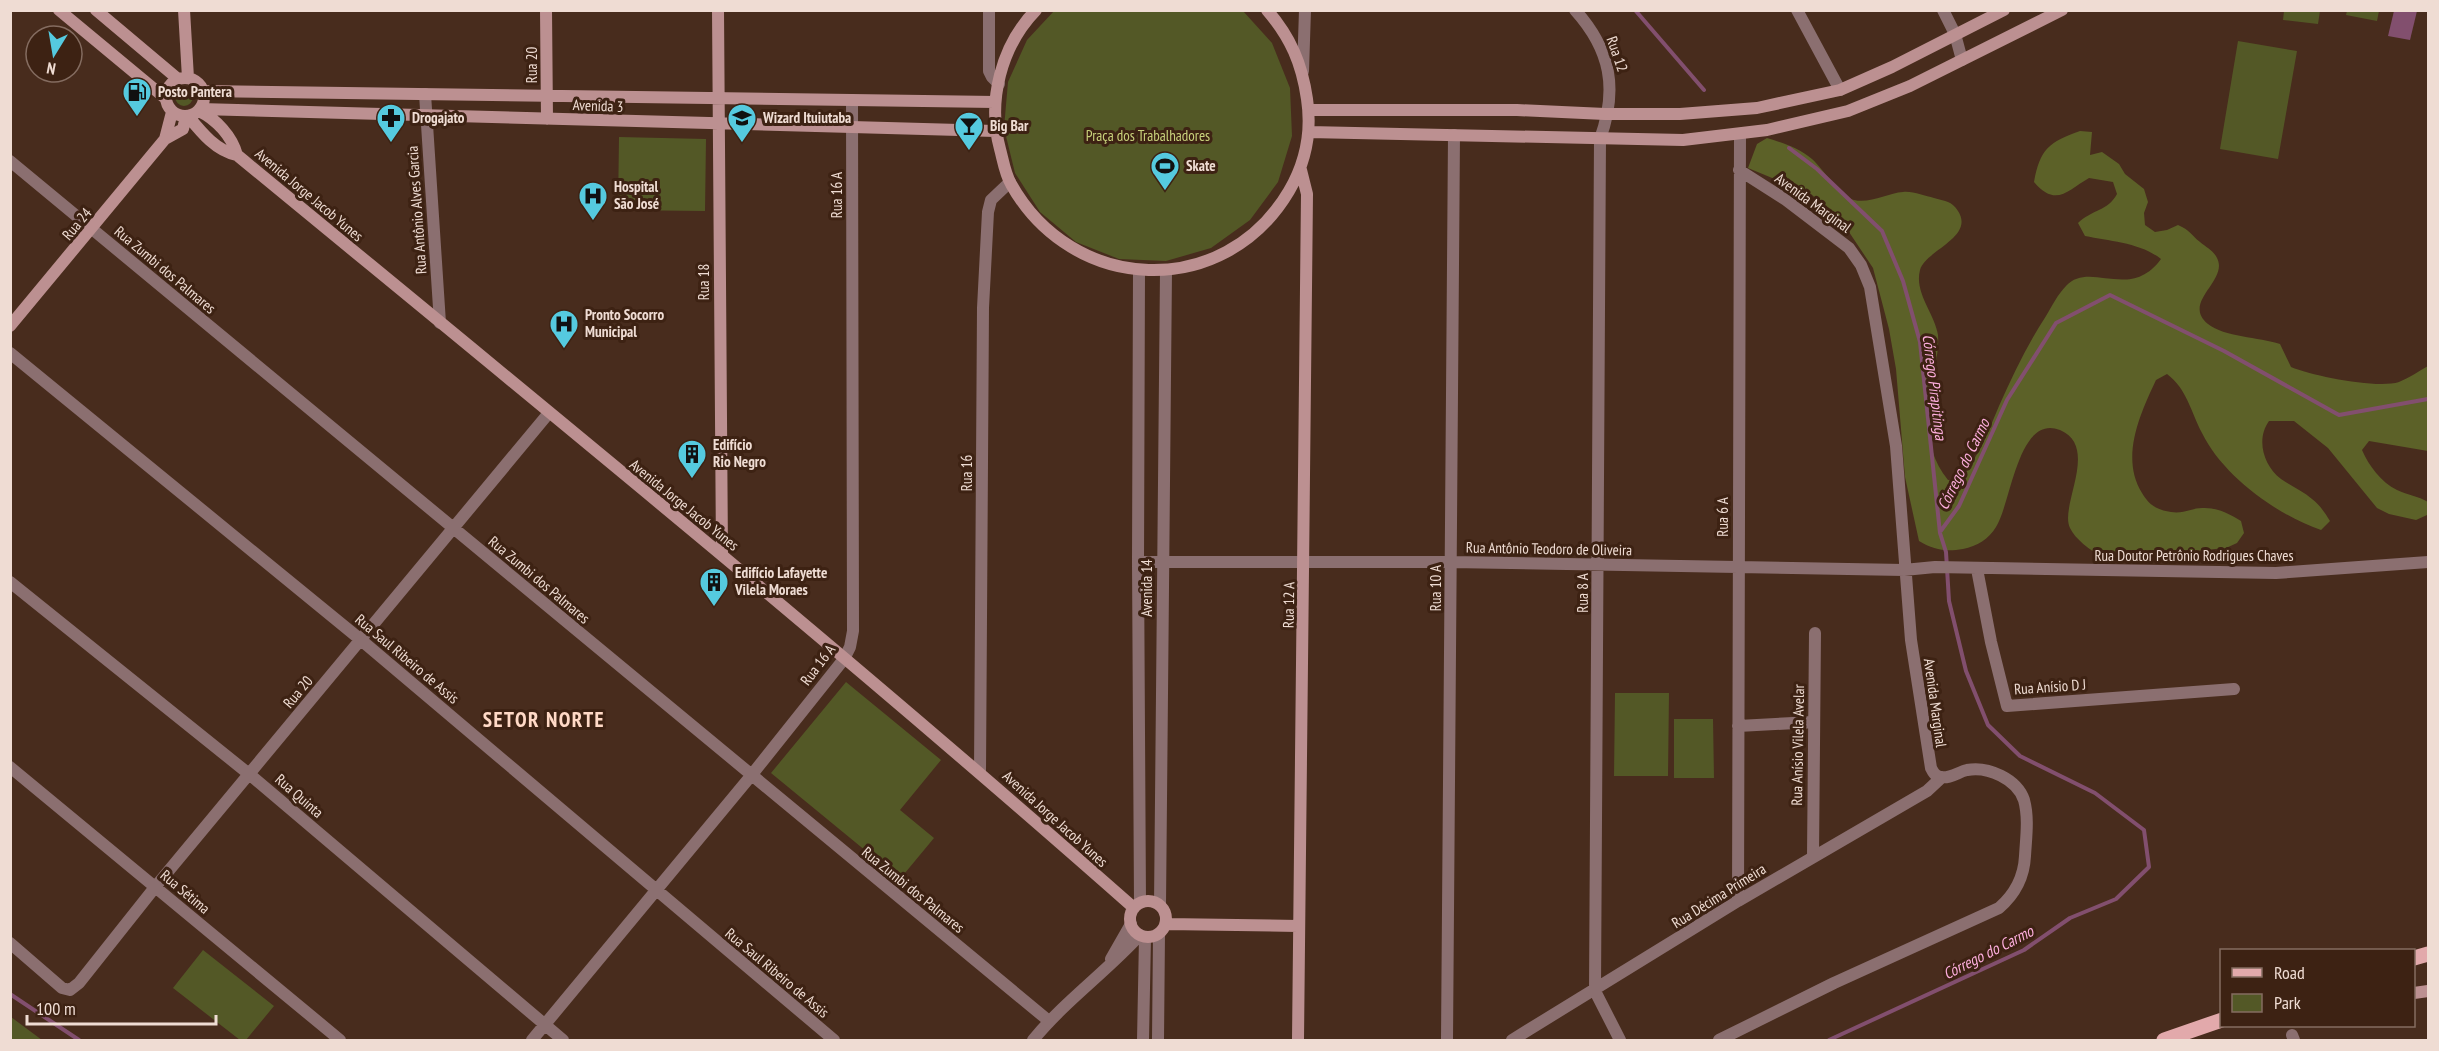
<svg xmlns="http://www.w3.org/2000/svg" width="2439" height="1051" viewBox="0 0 2439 1051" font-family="'PT Sans Narrow',sans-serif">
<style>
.green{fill:#535826}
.forest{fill:#5c6128}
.water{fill:#824f6e}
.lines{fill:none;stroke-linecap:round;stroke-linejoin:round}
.stream{stroke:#824f6e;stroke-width:4}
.street{stroke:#8b6f70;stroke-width:12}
.secondary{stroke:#bc9091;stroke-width:12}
.primary{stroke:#e2a9ab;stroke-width:15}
.labels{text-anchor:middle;stroke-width:6;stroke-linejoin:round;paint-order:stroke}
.street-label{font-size:15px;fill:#efdcd3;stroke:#3d2213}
.poi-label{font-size:15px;font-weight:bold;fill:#efdcd3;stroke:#3d2213;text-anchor:start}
.park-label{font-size:15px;fill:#c8d17b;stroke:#3d2213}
.water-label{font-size:16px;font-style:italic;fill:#fdaedd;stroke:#3d2213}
.district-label{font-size:21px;font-weight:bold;letter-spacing:1.5px;fill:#ffd9c6;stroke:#3d2213}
</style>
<rect width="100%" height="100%" fill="#482c1d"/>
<path class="green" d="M1054 11H1243L1272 43 1290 88 1292 136 1278 182 1250 220 1211 248 1166 261 1119 259 1076 242 1040 212 1015 173 1004 128 1008 82 1027 40Z
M2284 11H2320L2318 24 2283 20Z
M2347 11V10L2379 11 2377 21 2346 15Z
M2238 41 2297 51 2278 159 2220 149Z
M175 97a9 9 0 1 1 18 0a9 9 0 1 1-18 0Z
M619 137 706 139 705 211 618 210Z
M846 682 941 760 900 810 934 838 900 879 771 773Z
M1615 693H1669L1668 776H1614Z
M1674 719H1713L1714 778H1674Z
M203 950 274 1006 246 1040H240L173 988Z
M10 1017H11L42 1040H11Z"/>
<path class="forest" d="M2080 131 2092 132 2090 155 2102 152 2119 164 2125 174 2144 189 2148 202 2144 213 2145 225 2155 232 2167 230 2178 225C2190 230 2191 235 2200 242 2206 247 2214 251 2217 258 2229 281 2181 302 2208 324 2224 337 2259 337 2280 344L2291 367C2313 376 2377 389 2399 382 2409 378 2419 371 2428 366V451L2369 441 2362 450C2369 466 2381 482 2397 490 2408 495 2418 496 2428 502L2427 515 2416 520 2389 514 2377 508 2328 448 2294 421H2269C2256 439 2263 465 2281 479 2291 486 2303 491 2312 499 2320 505 2325 513 2330 521L2321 530C2277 515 2223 476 2202 433 2191 412 2187 389 2167 374L2156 380C2140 414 2120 458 2142 493 2149 505 2157 510 2171 512 2184 514 2192 508 2202 508 2216 507 2230 514 2241 521L2244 533 2237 543 2226 548 2184 552 2126 550 2101 556C2090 550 2075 539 2070 528 2059 506 2100 447 2060 430 2018 413 2011 504 1996 527 1989 539 1977 546 1963 549 1946 552 1934 550 1919 541L1905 477 1896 369 1889 329 1873 268 1843 223 1811 194 1748 168 1757 144 1767 138C1783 143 1799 148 1812 159 1823 169 1841 197 1854 200 1870 204 1888 193 1903 192 1913 191 1925 196 1934 198 1941 200 1950 201 1955 207 1980 236 1926 249 1920 270 1914 293 1935 314 1938 335 1939 349 1936 362 1933 376 1927 412 1923 450 1948 480L1960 479C1978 458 1988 432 1999 406 2013 375 2027 345 2046 316 2052 306 2058 294 2066 286 2090 260 2130 302 2161 259 2141 243 2110 241 2085 236L2078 223C2091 210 2108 211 2117 194L2113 182 2089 178C2068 190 2056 208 2034 182 2040 149 2049 142 2080 131Z"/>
<path class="water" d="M2394 11H2417L2410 40 2388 36Z"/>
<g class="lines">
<path class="stream" d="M1635 10 1704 90
M1789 148 1817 169 1882 231 1903 281 1920 342 1940 533 1946 552 1949 601 1966 671 1988 725 2020 756 2095 793 2144 830 2149 867 2116 899 2070 918 2024 950 1829 1040
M1940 532 1959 506 2007 400 2056 323 2110 295 2224 351 2339 415 2428 399
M10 994 79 1040"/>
<path class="street" d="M989 10V71L992 77 999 84
M1575 10C1611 50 1618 89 1600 139L1595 991 1620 1040
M1797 10 1840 90
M1943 10 1955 34 1962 60
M1303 71 1305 10
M425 94 440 323
M10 161C357 448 701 737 1049 1021
M1139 271 1138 562 1140 902
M10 353 361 640 834 1040
M1138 562H1451L1904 570 1935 567 2276 573 2428 562
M1977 569 1991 642 2007 706 2234 689
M10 582 249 774 563 1040
M1738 726 1813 722
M10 767 340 1040
M980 772 983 308 988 212 991 200 1010 182
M1813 856 1815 633
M1738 901 1740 134
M1160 905 1166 271
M10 943 62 988 70 990 79 983 156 886 548 414
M1111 959 1131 924
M2292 1035 2294 1040
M532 1040 750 777 844 659 850 647 853 631 852 100
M1033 1040C1065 1001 1106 972 1140 935
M1143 1040 1145 937
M1158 1040 1159 934
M1447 1040 1454 135
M1512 1040 1738 901 1927 791 1942 777
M1719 1040 1834 983 1999 908C2014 895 2024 877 2025 856 2026 838 2029 818 2024 800 2017 779 1988 766 1967 770 1958 772 1950 779 1940 777 1935 776 1933 772 1931 768L1911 640 1896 446 1870 287 1861 265 1849 248 1786 200 1739 170"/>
<path class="secondary" d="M59 10 165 98
M96 10 178 79
M184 10 188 78
M546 10 547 119
M718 10 722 554
M1036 10C1001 46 987 101 1000 149 1003 160 1005 174 1011 184 1072 294 1224 301 1289 191 1306 162 1312 132 1307 99 1302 64 1291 38 1267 10
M166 97a19 19 0 1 1 38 0a19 19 0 1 1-38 0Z
M203 91 995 102
M200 109 995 131
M1309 110H1517L1605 114H1680L1757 108 1840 90 1892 67 2004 10
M199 111C216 119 232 136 237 155
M188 116C201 132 216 151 237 155 538 403 841 649 1134 908
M1309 132 1683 140 1767 130 1848 111 1910 86 2062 10
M165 139 172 112
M10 326 165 139 183 129 186 116
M1130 919a18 18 0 1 1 36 0a18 18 0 1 1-36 0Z
M1166 924 1298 926
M2414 993 2428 991
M1298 1040 1307 194 1301 170"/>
<path class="primary" d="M2414 958 2428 954
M2164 1040 2222 1020"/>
</g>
<defs>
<g id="fuel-pin" transform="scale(1.5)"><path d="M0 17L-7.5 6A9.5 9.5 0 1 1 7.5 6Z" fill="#55cadf" stroke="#3d2213"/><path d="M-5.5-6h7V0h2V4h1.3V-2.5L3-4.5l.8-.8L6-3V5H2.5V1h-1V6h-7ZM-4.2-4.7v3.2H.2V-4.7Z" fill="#111"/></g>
<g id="pharmacy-pin" transform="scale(1.5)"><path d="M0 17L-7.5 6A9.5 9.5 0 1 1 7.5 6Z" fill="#55cadf" stroke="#3d2213"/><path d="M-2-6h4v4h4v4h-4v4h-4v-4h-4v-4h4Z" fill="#111"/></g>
<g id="school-pin" transform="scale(1.5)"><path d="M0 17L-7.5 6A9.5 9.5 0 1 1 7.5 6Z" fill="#55cadf" stroke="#3d2213"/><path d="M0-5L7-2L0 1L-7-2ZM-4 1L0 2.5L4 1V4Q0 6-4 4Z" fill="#111"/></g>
<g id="bar-pin" transform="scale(1.5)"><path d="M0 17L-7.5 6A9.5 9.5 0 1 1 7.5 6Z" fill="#55cadf" stroke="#3d2213"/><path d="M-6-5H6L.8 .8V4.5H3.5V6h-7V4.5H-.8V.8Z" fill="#111"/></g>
<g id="stadium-pin" transform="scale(1.5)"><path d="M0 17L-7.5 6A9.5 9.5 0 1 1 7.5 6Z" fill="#55cadf" stroke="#3d2213"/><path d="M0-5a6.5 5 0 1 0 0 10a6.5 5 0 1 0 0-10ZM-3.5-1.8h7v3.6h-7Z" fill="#111"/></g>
<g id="hospital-pin" transform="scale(1.5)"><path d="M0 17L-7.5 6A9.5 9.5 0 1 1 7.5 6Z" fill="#55cadf" stroke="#3d2213"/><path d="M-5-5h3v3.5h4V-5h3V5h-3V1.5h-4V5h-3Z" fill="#111"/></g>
<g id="building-pin" transform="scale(1.5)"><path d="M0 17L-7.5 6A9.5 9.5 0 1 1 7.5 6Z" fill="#55cadf" stroke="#3d2213"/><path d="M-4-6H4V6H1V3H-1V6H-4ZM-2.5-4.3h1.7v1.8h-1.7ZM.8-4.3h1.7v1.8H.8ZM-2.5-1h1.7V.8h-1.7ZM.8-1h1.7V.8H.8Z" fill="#111"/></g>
</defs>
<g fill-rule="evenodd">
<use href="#fuel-pin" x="137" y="92"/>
<use href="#pharmacy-pin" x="391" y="118"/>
<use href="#school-pin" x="742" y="118"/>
<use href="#bar-pin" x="969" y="126"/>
<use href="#stadium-pin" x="1165" y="166"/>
<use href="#hospital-pin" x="593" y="196"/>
<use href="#hospital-pin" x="564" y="324"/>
<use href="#building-pin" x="692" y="454"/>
<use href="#building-pin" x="714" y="582"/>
</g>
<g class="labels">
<g class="street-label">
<text transform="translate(1617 54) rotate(71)" y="5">Rua 12</text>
<text transform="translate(532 65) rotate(-90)" y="5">Rua 20</text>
<text transform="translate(598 106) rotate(2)" y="5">Avenida 3</text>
<text transform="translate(309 195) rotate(40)" y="5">Avenida Jorge Jacob Yunes</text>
<text transform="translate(837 195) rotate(-90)" y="5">Rua 16 A</text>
<text transform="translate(1813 203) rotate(36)" y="5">Avenida Marginal</text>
<text transform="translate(417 210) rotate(-94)" y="5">Rua Antônio Alves Garcia</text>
<text transform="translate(77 224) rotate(-50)" y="5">Rua 24</text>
<text transform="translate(165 270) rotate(40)" y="5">Rua Zumbi dos Palmares</text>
<text transform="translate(704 282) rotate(-90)" y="5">Rua 18</text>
<text transform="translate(967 473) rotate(-90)" y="5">Rua 16</text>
<text transform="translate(684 505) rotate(39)" y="5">Avenida Jorge Jacob Yunes</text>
<text transform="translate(1723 517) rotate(-90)" y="5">Rua 6 A</text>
<text transform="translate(1549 549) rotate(1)" y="5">Rua Antônio Teodoro de Oliveira</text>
<text x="2194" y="561">Rua Doutor Petrônio Rodrigues Chaves</text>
<text transform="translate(539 580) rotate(40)" y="5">Rua Zumbi dos Palmares</text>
<text transform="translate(1147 588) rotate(-90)" y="5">Avenida 14</text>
<text transform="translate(1436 588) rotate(-90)" y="5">Rua 10 A</text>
<text transform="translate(1583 593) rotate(-90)" y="5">Rua 8 A</text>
<text transform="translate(1289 605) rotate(-89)" y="5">Rua 12 A</text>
<text transform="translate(407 659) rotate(40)" y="5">Rua Saul Ribeiro de Assis</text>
<text transform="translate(818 665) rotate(-53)" y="5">Rua 16 A</text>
<text transform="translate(2050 687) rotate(-4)" y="5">Rua Anísio D J</text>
<text transform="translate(298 692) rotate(-50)" y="5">Rua 20</text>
<text transform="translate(1935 703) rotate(82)" y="5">Avenida Marginal</text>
<text transform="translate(1798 745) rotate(-89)" y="5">Rua Anísio Vilela Avelar</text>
<text transform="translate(299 796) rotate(41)" y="5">Rua Quinta</text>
<text transform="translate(1055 819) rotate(42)" y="5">Avenida Jorge Jacob Yunes</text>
<text transform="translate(913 890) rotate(39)" y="5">Rua Zumbi dos Palmares</text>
<text transform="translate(185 892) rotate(40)" y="5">Rua Sétima</text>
<text transform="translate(1719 896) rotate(-32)" y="5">Rua Décima Primeira</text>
<text transform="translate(777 973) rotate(40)" y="5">Rua Saul Ribeiro de Assis</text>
</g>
<g class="poi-label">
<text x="158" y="97">Posto Pantera</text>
<text x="412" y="123">Drogajato</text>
<text x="763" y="123">Wizard Ituiutaba</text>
<text x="990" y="131">Big Bar</text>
<text x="1186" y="171">Skate</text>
<text x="614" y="192">Hospital<tspan x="614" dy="17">São José</tspan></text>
<text x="585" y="320">Pronto Socorro<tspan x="585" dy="17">Municipal</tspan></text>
<text x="713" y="450">Edifício<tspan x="713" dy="17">Rio Negro</tspan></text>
<text x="735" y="578">Edifício Lafayette<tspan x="735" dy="17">Vilela Moraes</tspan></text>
</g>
<g class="park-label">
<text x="1148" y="141">Praça dos Trabalhadores</text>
</g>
<g class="water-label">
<text transform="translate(1935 387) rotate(83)" y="6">Córrego Pirapitinga</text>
<text transform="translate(1963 464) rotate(-64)" y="6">Córrego do Carmo</text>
<text transform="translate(1988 952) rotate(-27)" y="6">Córrego do Carmo</text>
</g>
<g class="district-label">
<text x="544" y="727">SETOR NORTE</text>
</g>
</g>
<rect width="2439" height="1051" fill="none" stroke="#efdcd3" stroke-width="24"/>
<rect x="2220" y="949" width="195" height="78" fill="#3d2213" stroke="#846c60" stroke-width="1.5"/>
<rect x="2232" y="968" width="30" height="9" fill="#e2a9ab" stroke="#846c60" stroke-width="1.5"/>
<text x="2274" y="979" font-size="18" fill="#efdcd3">Road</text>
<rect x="2232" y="994" width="30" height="18" fill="#535826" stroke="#846c60" stroke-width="1.5"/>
<text x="2274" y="1009" font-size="18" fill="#efdcd3">Park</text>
<g transform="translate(54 54) rotate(191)"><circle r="28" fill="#3d2213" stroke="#846c60" stroke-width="1.5"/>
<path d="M0-4.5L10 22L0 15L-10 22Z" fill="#55cadf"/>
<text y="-9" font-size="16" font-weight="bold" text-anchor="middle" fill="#efdcd3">N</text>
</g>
<path d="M27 1015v9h189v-9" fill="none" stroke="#efdcd3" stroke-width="3"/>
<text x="36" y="1015" font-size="18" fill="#efdcd3" stroke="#3d2213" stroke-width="4.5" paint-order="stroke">100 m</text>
</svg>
